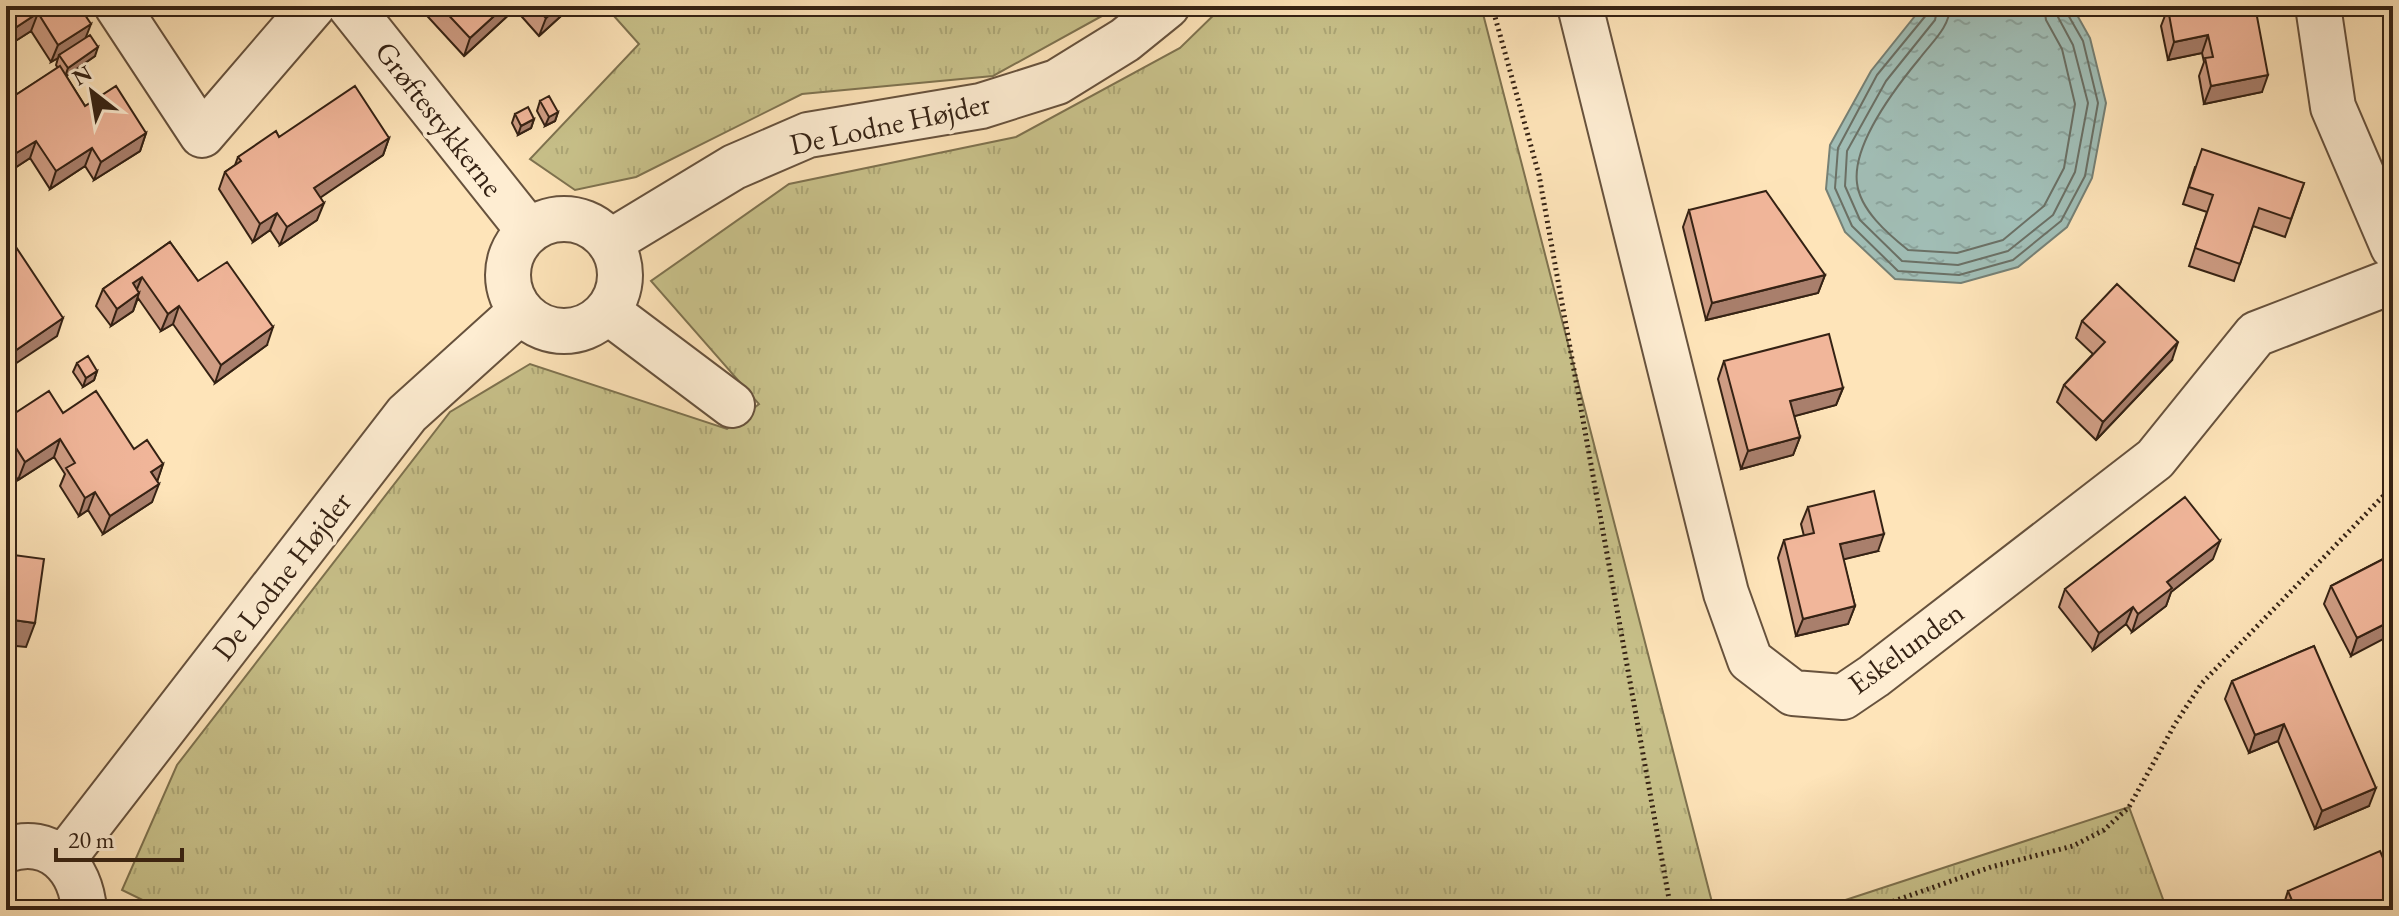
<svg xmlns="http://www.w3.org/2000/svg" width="2399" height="916" viewBox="0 0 2399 916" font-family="'EB Garamond',serif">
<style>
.grass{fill:url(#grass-tufts);stroke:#7e724f;stroke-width:2}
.water{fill:url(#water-ripples);stroke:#768075;stroke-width:2}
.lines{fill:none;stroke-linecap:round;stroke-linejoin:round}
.shore{stroke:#6b7065;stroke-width:2}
.minor-casing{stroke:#67523d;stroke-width:48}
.path{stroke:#352214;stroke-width:5;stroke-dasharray:2 4;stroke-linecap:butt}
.minor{stroke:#feedd2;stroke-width:44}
.wall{fill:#cf9d84;stroke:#352214;stroke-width:2}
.shaded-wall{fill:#a97f6c;stroke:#352214;stroke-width:2}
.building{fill:#f1b69a;stroke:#352214;stroke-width:2}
.labels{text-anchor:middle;stroke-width:8;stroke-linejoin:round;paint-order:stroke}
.street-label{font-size:30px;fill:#352214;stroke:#feedd2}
</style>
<defs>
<pattern id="grass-tufts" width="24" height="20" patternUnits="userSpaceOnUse" patternTransform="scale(2)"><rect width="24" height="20" fill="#c8c18a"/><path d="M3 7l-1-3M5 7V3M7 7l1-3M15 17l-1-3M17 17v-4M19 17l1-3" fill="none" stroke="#aca676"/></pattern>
<pattern id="water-ripples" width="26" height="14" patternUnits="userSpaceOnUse" patternTransform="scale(2)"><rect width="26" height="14" fill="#a1beb6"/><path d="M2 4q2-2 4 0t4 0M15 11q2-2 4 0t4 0" fill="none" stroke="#8ba39c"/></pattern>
</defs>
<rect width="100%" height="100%" fill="#fee4b9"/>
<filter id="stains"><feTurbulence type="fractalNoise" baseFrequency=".0025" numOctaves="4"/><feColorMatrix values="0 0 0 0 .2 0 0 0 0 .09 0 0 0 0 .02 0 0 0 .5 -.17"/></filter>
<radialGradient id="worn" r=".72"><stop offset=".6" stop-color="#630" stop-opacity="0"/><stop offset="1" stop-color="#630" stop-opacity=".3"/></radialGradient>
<path class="grass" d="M605 6H1120L993 76 802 94 636 177 575 190 530 159 639 44Z
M1223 6H1481L1714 910H163L122 890 177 765 450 412 530 364 727 429 759 404 651 281 789 184 1016 137 1180 48Z
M2129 807 2167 910H1815Z"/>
<path class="water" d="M1923 6H2072L2090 38 2106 103 2092 178 2067 227 2018 267 1961 283 1895 279 1845 232 1826 189 1830 145 1871 71Z"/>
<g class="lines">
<path class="shore" d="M1928 6 1927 14 1877 75 1838 148 1835 188 1852 226 1898 271 1959 275 2013 260 2061 221 2085 176 2098 103 2083 41 2067 13 2066 6
M1938 6 1935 20 1886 81 1847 151 1845 186 1860 220 1902 261 1958 265 2008 251 2053 215 2075 172 2088 103 2073 45 2058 17 2056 6
M1950 6C1950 27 1932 42 1920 58 1896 87 1852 144 1857 183 1860 210 1888 234 1908 250L1957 253 2003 240 2044 206 2064 168 2075 104 2062 49 2046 20 2044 6"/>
<g class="minor-casing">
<path id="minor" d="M117 6 202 135 313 6
M350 6 529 231
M1580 6 1726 593 1750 660 1793 693 1843 697 1874 676 2155 459 2256 334 2393 281
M2318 6 2333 107 2393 247
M508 275a56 56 0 1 1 112 0a56 56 0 1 1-112 0Z
M610 242 734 167 808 135 981 106 1057 82 1125 40 1167 6
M607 311 732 405
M6 850C51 834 81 868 84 910
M63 859 407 414 521 311"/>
</g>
<path class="path" d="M1492 6 1539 175 1671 910
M1877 910 1894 901 1991 867 2073 846 2104 830 2129 807 2175 724 2202 683 2393 486"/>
<use href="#minor" class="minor"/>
</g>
<path class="wall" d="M6 6H79L86 37 95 56 66 76 85 106 146 133 140 151 94 180 85 166 50 189 30 158 7 173 6 106 8 100 58 68 56 65 58 58 51 62 31 31 6 47Z
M418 6H572L539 36 515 9 464 56Z
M2165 6H2255L2262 92 2204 104 2199 76 2204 62 2202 53 2168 60 2161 26 2166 13Z
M540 101 558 112 555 121 545 126 537 111Z
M515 114 534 119 531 128 518 135 512 123Z
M279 137 389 138 383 155 320 197 317 220 280 245 270 230 253 242 219 189 225 172 235 165 238 157Z
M2195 167 2304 183 2285 237 2253 226 2234 281 2189 266 2207 212 2183 204Z
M1689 210 1825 275 1818 293 1706 320 1683 227Z
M170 242 198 281 267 345 215 383 173 324 161 331 138 298 133 311 111 326 96 306 103 289Z
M2082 321 2172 360 2096 440 2057 402 2064 385 2093 354 2076 338Z
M1724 361 1843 388 1836 405 1794 416 1800 437 1793 455 1741 469 1718 379Z
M77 363 97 371 94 380 83 387 73 372Z
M63 413 163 464 157 481 152 502 103 534 88 510 79 516 60 486 65 474 54 457 18 480 6 460V419Z
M1808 507 1878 551 1843 559 1855 606 1848 624 1796 636 1778 558 1784 540 1804 536 1801 524Z
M2393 554 2351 656 2324 604 2331 586Z
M2213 559 2171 592 2166 606 2132 632 2126 624 2093 650 2059 607 2065 589Z
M2314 646 2369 806 2315 829 2278 741 2249 753 2225 699 2232 681Z
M2288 891 2393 910H2282Z"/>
<path class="shaded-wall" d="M505 6H516L515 9 464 56 470 38Z
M559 6H572L539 36 546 18Z
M1634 6H1659L1632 13Z
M38 13 31 31 6 47V34Z
M91 24 84 42 59 55 58 58 51 62 58 45Z
M2208 35 2202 53 2168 60 2174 42Z
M98 47 95 56 65 77 68 68Z
M2268 75 2262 92 2204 104 2211 86Z
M558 112 555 121 545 126 549 117Z
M534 119 531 128 518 135 521 126Z
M146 133 140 151 94 180 101 162Z
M389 138 383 155 308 206 314 188Z
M36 141 30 158 7 173 13 155Z
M92 148 85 166 50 189 56 171Z
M324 203 317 220 280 245 287 227Z
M277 213 270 230 253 242 260 224Z
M1825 275 1818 293 1706 320 1712 303Z
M142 277 135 294 133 283Z
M139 293 133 311 111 326 117 309Z
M179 306 173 324 161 331 168 314Z
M63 318 57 336 6 370V357Z
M273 327 267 345 215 383 221 365Z
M2178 342 2172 360 2096 440 2103 422Z
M97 371 94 380 83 387 86 378Z
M1843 388 1836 405 1784 419 1790 401Z
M1800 437 1793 455 1741 469 1748 451Z
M60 439 54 457 18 480 25 462Z
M163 464 157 482 151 472Z
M159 484 152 502 103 534 110 516Z
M95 492 88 510 79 516 85 498Z
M1884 534 1878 551 1833 562 1840 544Z
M2220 541 2213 559 2171 592 2166 606 2132 632 2138 614 2167 582Z
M1855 606 1848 624 1796 636 1803 619Z
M2133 607 2126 624 2093 650 2099 633Z
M6 619 35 623 26 647 6 645Z
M2393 620V634L2351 656 2357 638Z
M2284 724 2278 741 2249 753 2255 735Z
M2376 788 2369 806 2315 829 2322 811Z"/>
<path class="building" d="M6 6H79L91 24 58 45 38 13 6 34Z
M440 6H505L470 38Z
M534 6H559L546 18Z
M2175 6H2255L2268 75 2211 86 2205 58 2213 57 2208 35 2174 42 2168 9 2175 7Z
M90 35 98 47 68 68 59 55Z
M60 66 85 106 116 86 146 133 101 162 92 148 56 171 36 141 13 155 6 144V116L15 110 8 100Z
M355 86 389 138 314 188 324 203 287 227 277 213 260 224 225 172 241 161 238 157 276 131 279 137Z
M549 96 558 112 549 117 540 101Z
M528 107 534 119 521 126 515 114Z
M2202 149 2304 183 2291 219 2259 208 2240 264 2195 248 2213 195 2189 187Z
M1766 191 1825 275 1712 303 1689 210Z
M6 232 63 318 6 357Z
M170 242 198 281 227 262 273 327 221 365 179 306 168 314 142 277 133 283 139 293 117 309 103 289Z
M2117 284 2178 342 2103 422 2064 385 2105 342 2082 321Z
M1829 334 1843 388 1790 401 1800 437 1748 451 1724 361Z
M88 356 97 371 86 378 77 363Z
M49 391 63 413 96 391 134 449 147 440 163 464 151 472 159 484 110 516 95 492 85 498 66 468 75 463 60 439 25 462 6 432V419Z
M1874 491 1884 534 1840 544 1855 606 1803 619 1784 540 1814 533 1808 507Z
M2185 497 2220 541 2167 582 2172 588 2138 614 2133 607 2099 633 2065 589Z
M6 554 44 559 35 623 6 619Z
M2393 554V620L2357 638 2331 586Z
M2314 646 2376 788 2322 811 2284 724 2255 735 2232 681Z
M2380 851 2393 881V910H2296L2288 891Z"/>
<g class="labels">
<g class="street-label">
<text transform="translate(439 119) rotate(52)" y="10">Grøftestykkerne</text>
<text transform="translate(890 124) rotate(-12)" y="10">De Lodne Højder</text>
<text transform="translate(282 576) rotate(-52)" y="10">De Lodne Højder</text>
<text transform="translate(1906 648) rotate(-36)" y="10">Eskelunden</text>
</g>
</g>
<rect width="2399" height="916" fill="none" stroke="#fee4b9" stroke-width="32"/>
<rect x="8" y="8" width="2383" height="900" fill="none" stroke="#352214" stroke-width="4"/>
<rect x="16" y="16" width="2367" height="884" fill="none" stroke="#352214" stroke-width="2"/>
<g transform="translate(92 92) rotate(329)" stroke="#feedd2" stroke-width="6" paint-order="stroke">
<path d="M0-6L14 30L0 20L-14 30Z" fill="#352214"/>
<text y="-12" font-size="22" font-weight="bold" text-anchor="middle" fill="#352214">N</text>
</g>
<path d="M56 848v12h126v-12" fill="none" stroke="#352214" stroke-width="4"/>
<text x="68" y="848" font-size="24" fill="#352214" stroke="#feedd2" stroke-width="6" paint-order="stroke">20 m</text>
<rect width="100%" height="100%" filter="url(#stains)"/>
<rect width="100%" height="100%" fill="url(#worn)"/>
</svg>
